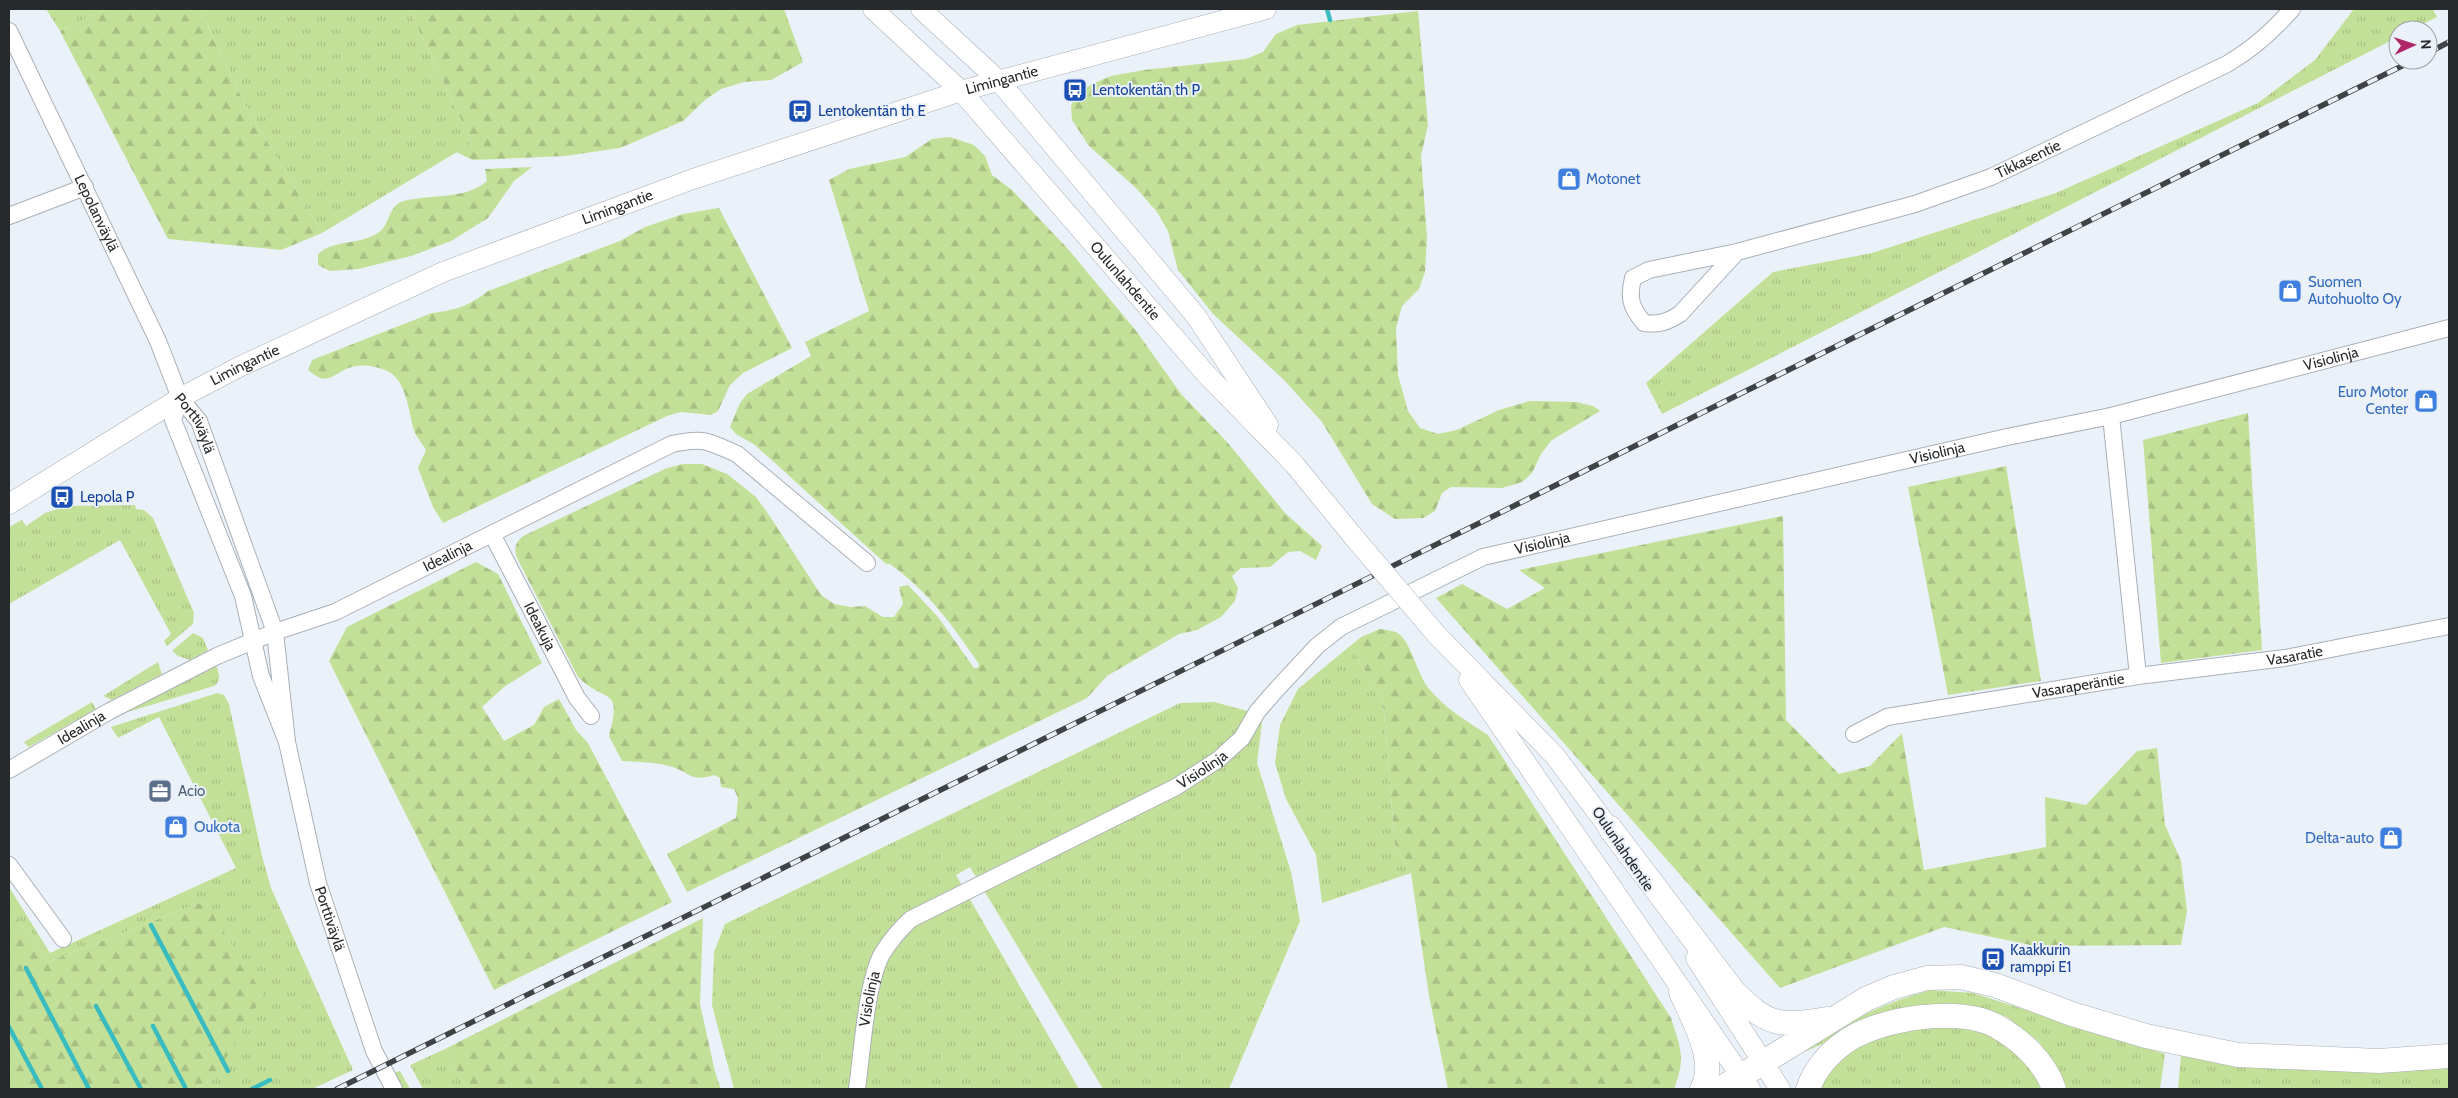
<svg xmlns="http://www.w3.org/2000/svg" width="2458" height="1098" viewBox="0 0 2458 1098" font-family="Cabin,sans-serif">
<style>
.grass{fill:url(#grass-tufts)}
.forest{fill:url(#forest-firs)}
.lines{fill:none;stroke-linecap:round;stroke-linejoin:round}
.stream{stroke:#38bcc0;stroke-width:4.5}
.minor-casing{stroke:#aab0b7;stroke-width:18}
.major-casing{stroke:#aab0b7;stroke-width:21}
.highway-casing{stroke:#aab0b7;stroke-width:25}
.minor{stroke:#fff;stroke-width:16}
.major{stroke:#fff;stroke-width:20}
.highway{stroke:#fff;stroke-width:24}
.rail-casing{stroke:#404346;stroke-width:5.5}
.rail{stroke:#ebf1f8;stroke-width:4;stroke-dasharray:11;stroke-linecap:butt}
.major-bridge-casing{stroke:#aab0b7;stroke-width:21;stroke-linecap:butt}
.major-bridge{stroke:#fff;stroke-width:20}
.labels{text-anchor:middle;stroke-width:4;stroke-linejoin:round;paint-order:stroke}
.street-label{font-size:15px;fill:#272a2c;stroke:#ebf1f8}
.transit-label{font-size:15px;fill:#164399;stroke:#ebf1f8;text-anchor:start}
.shop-label{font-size:15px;fill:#366cbe;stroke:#ebf1f8;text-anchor:start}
.service-label{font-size:15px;fill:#4e5e75;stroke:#ebf1f8;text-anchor:start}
</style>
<defs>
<pattern id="grass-tufts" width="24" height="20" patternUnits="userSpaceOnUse" patternTransform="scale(1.25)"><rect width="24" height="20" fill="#c3e098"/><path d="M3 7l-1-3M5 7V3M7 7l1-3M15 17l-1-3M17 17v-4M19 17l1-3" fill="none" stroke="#a8c083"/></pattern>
<pattern id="forest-firs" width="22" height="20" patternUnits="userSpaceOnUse" patternTransform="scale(1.25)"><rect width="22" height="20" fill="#c3e098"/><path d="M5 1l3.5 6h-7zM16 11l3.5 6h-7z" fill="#a8c083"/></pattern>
</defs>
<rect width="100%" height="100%" fill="#ebf1f8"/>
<path class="grass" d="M46 9H107L60 31Z
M200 9H409L472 143 322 233 245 105Z
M2354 9H2433L2437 17 2411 30H2398V37L1662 414 1646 383 1773 272 1872 253 2056 193 2258 103 2315 60Z
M135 505 136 509 144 510 153 518 194 613 193 624 167 646 164 641 171 634 120 540 9 604V527L22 520 26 526 45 513 67 506Z
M193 633 203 638 208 650 190 660 178 656 172 651Z
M1350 646 1383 700 1395 845 1411 873 1322 903 1316 855 1286 799 1275 763 1280 725 1298 689Z
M158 662 162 674 112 700 103 696Z
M216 665C219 673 222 681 214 686L118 715Z
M217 693 224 695 229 704 262 856 271 888 353 1070 312 1089H194L214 1079 205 901 48 962 9 908V887L50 953 236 868 159 717 118 738 111 727Z
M92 702 96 709 29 747 24 742Z
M1214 702 1255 713 1262 722 1257 763 1291 872 1300 921 1229 1089H1103L970 867 956 875 1079 1089H734L712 1005 714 952 725 924 1180 703Z
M1931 990 1973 993 2165 1054 2160 1089H2062L2059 1076 2039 1042 2007 1017 1968 1005 1904 1008 1788 1059C1831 1029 1881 1003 1931 990Z
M1950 1025C1965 1028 1983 1030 1996 1036 2016 1046 2036 1069 2041 1089H1816L1848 1051 1893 1030Z
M445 1049 467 1089H423L410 1065Z
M2181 1055 2449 1064V1089H2178Z
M400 1071 410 1089H402L393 1073Z"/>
<path class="forest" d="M107 9H200L245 105 322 233 281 250 168 239 60 31Z
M409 9H784L803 62 771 80 744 82 721 89 705 100 683 121 620 148 565 156 473 160 456 152 472 143Z
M1418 11 1428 125 1421 156 1427 238 1425 272 1419 289 1402 306 1396 328 1398 375 1408 411 1420 428 1438 434 1457 430 1499 410 1530 401 1576 402 1593 406 1600 411 1552 440 1541 454 1532 473 1522 482 1502 488 1451 487 1442 493 1435 511 1423 518 1395 519 1372 504 1322 422 1284 380 1213 314 1178 270 1168 231 1157 212 1136 188 1089 146 1072 120 1071 106 1076 95 1092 84 1111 76 1144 70 1246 59 1263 52 1276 34 1297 25Z
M950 137 974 145 985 156 992 175 1012 190 1068 249 1137 332 1181 394 1228 443 1285 513 1322 546 1316 560 1300 551 1288 552 1270 567 1241 568 1232 576 1238 588 1235 601 1221 617 1197 630 1179 634 1107 676 1087 698 687 892 667 854 736 818 738 798 734 789 721 787 720 778 714 775C690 783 689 771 669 766 655 762 637 762 622 761L609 736C623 685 605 704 578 677L517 558C514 548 515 543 523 536L667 468 683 464H702L727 474 756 497 771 518 821 595 834 604 851 607 865 606 883 617H894L903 604 899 587 908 585 938 617 974 668H978L979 664C953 626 928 591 890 564H886L755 445 736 434 730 427 740 403 747 394 811 356 805 342 869 311 829 180 849 169 905 157 932 139Z
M532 167 514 181 488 218 451 241 411 256 358 269 330 271 318 265V254C335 239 360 245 378 233 391 224 387 206 404 201 430 194 466 200 487 181L485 169Z
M719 208 792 348 743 373 730 385 718 411 711 415 681 412 667 416 443 523 433 507 418 468 426 450C422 443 416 437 414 430 408 411 407 378 385 370 372 365 357 363 344 370 328 379 325 384 308 370L312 360 432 313C456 310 469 306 488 291L620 241 645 227 683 214Z
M2248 413 2262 650 2161 663 2143 440Z
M2006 466 2041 681 1948 695 1908 487Z
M1783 516 1786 720 1839 774 1870 766 1902 733 1924 870 2046 847 2045 797 2086 805 2137 751 2157 748 2165 825 2181 861 2187 911 2181 945 2035 946 1944 927 1780 988 1436 598 1462 584 1507 609 1545 588 1519 570Z
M476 562 498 574 542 663 504 687 482 707 504 741 534 725 544 707 559 699 576 730 588 743 672 902 494 990 329 661 347 627Z
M1380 629C1386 630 1395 631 1399 634 1412 644 1417 675 1430 690 1446 709 1468 722 1488 735L1671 1018C1681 1050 1686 1057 1674 1089H1448L1429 996 1411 873 1395 845 1383 700 1350 646 1361 637Z
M205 901 263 995 214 1079 194 1089H9V908L48 962Z
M703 918 700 1004 715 1072 721 1089H467L445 1049Z"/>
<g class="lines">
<path class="stream" d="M1327 9 1330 20
M151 925 228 1071
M26 968 89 1089
M96 1006 141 1089
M153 1026 185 1087
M9 1027 42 1089
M252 1089 270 1080"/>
<g class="minor-casing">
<g id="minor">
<path id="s1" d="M9 31 158 341 180 398 199 421 275 632 287 742 261 676 243 596 173 420 180 398"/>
<path d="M9 216 85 187"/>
<path id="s2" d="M1737 252 1680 314C1667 322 1659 325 1644 323 1631 308 1628 298 1633 278L1649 270 1737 252 1915 204 1991 177 2227 64C2253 49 2273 31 2292 9"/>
<path id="s3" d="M492 534 577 698 591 716"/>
<path id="s4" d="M2138 676 2285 658 2449 626"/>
<path id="s5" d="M1854 734 1887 717 2138 676 2111 416"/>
<path id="s6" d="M287 742 318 883 374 1051 394 1089"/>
<path id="s7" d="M9 770 108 712 217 656 275 632 335 612 672 444C704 437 707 441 737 454L867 563"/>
<path d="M9 865 63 939"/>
<path id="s8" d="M857 1089C862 1053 866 984 882 954 890 941 900 929 911 919L1176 787 1219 759 1242 738 1257 712 1276 690 1317 646 1341 627 1483 557 2007 437 2111 416 2449 328"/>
</g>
</g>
<g class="major-casing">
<g id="major">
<path id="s9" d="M873 9 961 91 1206 374 1294 464 1352 535"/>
<path d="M921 9 999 81 1196 316 1268 425"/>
<path id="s10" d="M9 504 180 398 237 368 443 272 693 179 961 91 1266 9"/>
<path d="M1436 634 1555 756 1618 840"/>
<path d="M1469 680 1750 1089"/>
<path d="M1696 958 1780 1089"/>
</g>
</g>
<g class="highway-casing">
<path id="highway" d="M1610 828 1734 992C1768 1026 1780 1027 1827 1019
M1681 992C1693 1020 1718 1061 1702 1089
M1720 1089 1866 999 1894 987 1927 978 1961 977 1995 985 2072 1014 2146 1036 2238 1055 2379 1061 2449 1056
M1808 1089C1815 1069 1830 1052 1848 1040 1882 1018 1959 1006 1996 1026 2021 1040 2045 1062 2054 1089"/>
</g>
<use href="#minor" class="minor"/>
<use href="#major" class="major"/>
<use href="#highway" class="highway"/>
<g class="rail-casing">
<path id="rail" d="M2428 53 2449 42
M337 1089 2414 60"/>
</g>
<use href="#rail" class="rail"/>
<g class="major-bridge-casing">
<path id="major-bridge" d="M1352 535 1436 634"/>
</g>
<use href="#major-bridge" class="major-bridge"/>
</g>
<defs>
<g id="bus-square" transform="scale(1.25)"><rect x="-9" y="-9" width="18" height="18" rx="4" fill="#1a4fb4" stroke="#ebf1f8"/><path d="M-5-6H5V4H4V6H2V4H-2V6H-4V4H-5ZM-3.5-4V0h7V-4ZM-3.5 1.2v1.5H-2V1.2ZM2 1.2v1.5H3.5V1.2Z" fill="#fff"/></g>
<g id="shop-square" transform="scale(1.25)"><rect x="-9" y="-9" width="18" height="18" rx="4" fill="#3f7fe0" stroke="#ebf1f8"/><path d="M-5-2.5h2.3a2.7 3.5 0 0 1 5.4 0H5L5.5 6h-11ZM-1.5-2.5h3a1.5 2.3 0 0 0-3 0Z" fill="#fff"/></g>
<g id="office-square" transform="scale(1.25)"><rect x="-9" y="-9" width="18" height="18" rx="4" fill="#5c6f8a" stroke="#ebf1f8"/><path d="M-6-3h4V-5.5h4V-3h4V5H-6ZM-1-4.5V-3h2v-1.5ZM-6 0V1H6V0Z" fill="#fff"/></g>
</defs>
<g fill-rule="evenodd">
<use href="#bus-square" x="1075" y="90"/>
<use href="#bus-square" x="800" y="111"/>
<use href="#shop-square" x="1569" y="179"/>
<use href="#shop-square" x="2290" y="291"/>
<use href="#shop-square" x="2426" y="401"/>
<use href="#bus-square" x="62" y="497"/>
<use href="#office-square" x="160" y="791"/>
<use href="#shop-square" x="176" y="827"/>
<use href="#shop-square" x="2391" y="838"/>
<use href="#bus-square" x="1993" y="959"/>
</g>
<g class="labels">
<g class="street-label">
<text dy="5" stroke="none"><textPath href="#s10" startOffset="1084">Limingantie</textPath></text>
<text dy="5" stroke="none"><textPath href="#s2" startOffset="585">Tikkasentie</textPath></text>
<text dy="5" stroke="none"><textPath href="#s10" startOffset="679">Limingantie</textPath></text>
<text dy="5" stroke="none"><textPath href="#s1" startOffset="202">Lepolanväylä</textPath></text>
<text dy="5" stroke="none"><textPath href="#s9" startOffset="371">Oulunlahdentie</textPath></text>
<text dy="5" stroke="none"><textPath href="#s8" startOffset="1741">Visiolinja</textPath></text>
<text dy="5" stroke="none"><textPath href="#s10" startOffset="274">Limingantie</textPath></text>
<text dy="5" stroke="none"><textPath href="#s1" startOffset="435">Porttiväylä</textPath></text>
<text dy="5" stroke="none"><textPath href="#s8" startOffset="1336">Visiolinja</textPath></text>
<text dy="5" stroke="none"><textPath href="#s8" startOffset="931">Visiolinja</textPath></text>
<text dy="5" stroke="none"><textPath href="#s7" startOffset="489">Idealinja</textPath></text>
<text dy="5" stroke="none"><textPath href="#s3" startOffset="104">Ideakuja</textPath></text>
<text dy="5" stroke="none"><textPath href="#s4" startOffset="158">Vasaratie</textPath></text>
<text dy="5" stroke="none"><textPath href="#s5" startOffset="231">Vasaraperäntie</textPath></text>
<text dy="5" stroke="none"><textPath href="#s7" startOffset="84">Idealinja</textPath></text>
<text dy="5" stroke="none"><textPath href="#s8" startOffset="511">Visiolinja</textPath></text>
<text transform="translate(1623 849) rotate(56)" y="5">Oulunlahdentie</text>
<text dy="5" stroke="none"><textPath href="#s6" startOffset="182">Porttiväylä</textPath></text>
<text dy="5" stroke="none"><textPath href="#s8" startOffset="91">Visiolinja</textPath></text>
</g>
<g class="transit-label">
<text x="1092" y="95">Lentokentän th P</text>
<text x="818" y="116">Lentokentän th E</text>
<text x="80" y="502">Lepola P</text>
<text x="2010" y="955">Kaakkurin<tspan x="2010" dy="17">ramppi E1</tspan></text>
</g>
<g class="shop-label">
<text x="1586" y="184">Motonet</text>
<text x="2308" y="287">Suomen<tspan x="2308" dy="17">Autohuolto Oy</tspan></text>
<text x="2408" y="397" text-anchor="end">Euro Motor<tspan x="2408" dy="17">Center</tspan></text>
<text x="194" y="832">Oukota</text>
<text x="2374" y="843" text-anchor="end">Delta-auto</text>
</g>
<g class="service-label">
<text x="178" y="796">Acio</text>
</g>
</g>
<rect width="2458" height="1098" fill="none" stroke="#272a2c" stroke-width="20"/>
<g transform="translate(2413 45) rotate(87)"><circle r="24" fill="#ebf1f8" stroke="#9da1a6"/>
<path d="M0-4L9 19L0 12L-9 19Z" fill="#af2769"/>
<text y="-8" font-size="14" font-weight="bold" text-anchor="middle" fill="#272a2c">N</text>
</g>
</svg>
